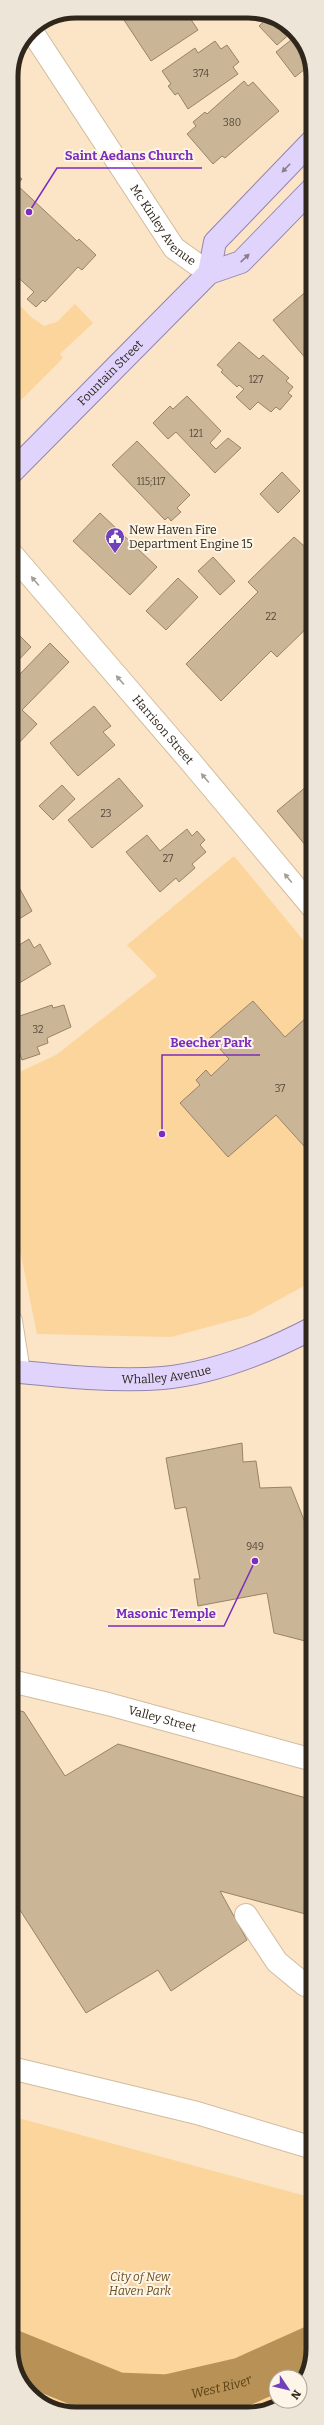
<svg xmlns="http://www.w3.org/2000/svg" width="324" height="2425" viewBox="0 0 324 2425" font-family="Bitter,serif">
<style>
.green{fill:#fbd59c}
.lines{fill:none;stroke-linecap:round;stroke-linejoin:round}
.river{stroke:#b79155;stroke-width:49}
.building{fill:#cab597;stroke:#978366}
.minor-casing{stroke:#d1bc9d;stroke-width:24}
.major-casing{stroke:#9485ad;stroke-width:24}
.minor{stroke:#fff;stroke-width:22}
.major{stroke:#e0d4fd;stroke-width:22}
.oneway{fill:#887e8c}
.oneway2{fill:#a19e98}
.labels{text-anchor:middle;stroke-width:4;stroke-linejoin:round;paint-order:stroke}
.number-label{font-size:10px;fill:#564a3a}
.street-label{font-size:12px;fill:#2f271b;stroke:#fdf5e8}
.poi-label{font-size:12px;fill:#2f271b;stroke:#fdf5e8;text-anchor:start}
.park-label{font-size:12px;font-style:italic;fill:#6b4f22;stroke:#fdf5e8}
.water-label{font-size:13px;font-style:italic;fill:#5d4213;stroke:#fdf5e8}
.rim{fill:none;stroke:#2f271b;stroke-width:5}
.leader{fill:none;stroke:#7b2cbf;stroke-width:1.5}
.callout-dot{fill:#7b2cbf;stroke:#fdf5e8;stroke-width:1.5}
.callout-label{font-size:13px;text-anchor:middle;font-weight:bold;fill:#7b2cbf;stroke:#fdf5e8;stroke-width:4;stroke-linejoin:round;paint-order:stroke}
</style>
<rect width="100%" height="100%" fill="#fbe5c6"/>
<path class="green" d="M11 296 31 317 44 326 57 322 75 304 93 323 60 354 63 358 15 406 11 402Z
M234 856 313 952V1281L249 1316 171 1337 37 1334 13 1216 11 1193V1076L56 1055 157 976 127 945Z
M11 2116 313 2198V2350L300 2381V2377H276V2401H281L253 2414 59 2412 27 2392 11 2354Z"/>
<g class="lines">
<path class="river" id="s1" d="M11 2354 117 2397 168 2399 242 2382 313 2350"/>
</g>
<path class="building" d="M137 12H186L198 30 151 61 124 20Z
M270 16 292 32 277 45 259 26Z
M291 40 310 65 295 77 276 52Z
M215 41 221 49 227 45 239 62 233 67 238 74 188 109 178 93 175 95 168 86 171 84 162 71 195 48 198 53Z
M244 81 248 86 253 82 279 111 225 158 222 156 213 164 187 134 196 126 193 122 205 112 207 114Z
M11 169 22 179 17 185 77 241 79 239 96 255 82 270 78 267 45 302 43 300 36 307 27 299 34 292 11 271Z
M309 289 313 294V367L273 320Z
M239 342 259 359 263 355 289 378 286 381 293 387 288 393 292 396 280 410 276 407 271 412 258 402 250 410 236 397 244 389 239 385 237 387 221 372 223 370 217 365Z
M187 396 221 431 210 443 216 449 228 438 241 448 215 473 176 432 168 439 153 423 170 406 173 409Z
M137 441 190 495 177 508 181 512 171 521 168 517 165 520 112 465Z
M282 472 300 491 278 513 260 494Z
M100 513 157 567 130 595 73 541Z
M294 537 313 554V622L277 657 271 651 221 701 186 664 258 592 248 582Z
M213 557 235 581 220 595 198 571Z
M178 578 198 597 166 630 146 611Z
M11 627 31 647 12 667 20 674 50 643 69 662 22 710 37 724 13 749 11 746Z
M94 706 111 726 103 732 115 745 78 776 50 743Z
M119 778 143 806 92 848 68 820Z
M313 781V851L311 852 277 811Z
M62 785 75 799 53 820 39 806Z
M187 829 192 836 197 831 205 840 200 845 206 852 192 864 195 868 179 882 176 878 160 892 126 852 147 835 160 851Z
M15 880 32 911 11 924V883Z
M29 939 34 948 40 944 51 964 11 988V950Z
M253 1001 285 1037 308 1016 313 1021V1156L276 1115 228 1157 180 1103 200 1085 196 1080 206 1070 211 1076 229 1059 210 1038Z
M52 1005 53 1008 64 1005 71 1027 47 1038 48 1043 37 1047 40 1054 22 1060 11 1028V1019Z
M242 1443 243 1462 256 1461 260 1488 291 1487 313 1543V1643L274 1633 267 1593 198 1606 194 1579H200L186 1507 175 1509 166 1458Z
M11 1708 24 1712 65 1776 118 1744 313 1800V1916L220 1891 247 1940 171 1991 158 1970 86 2013 11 1896Z"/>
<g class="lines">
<g class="minor-casing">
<g id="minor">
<path id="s2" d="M31 30 174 248 209 273"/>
<path id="s3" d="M11 553 190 761 313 908"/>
<path d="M11 1321 19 1372"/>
<path id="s4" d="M11 1681 108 1704 313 1760"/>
<path d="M246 1915 277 1962 305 1985"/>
<path d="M11 2068 197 2113 313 2148"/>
</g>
</g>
<g class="major-casing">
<g id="major">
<path d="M209 273 215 242 313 140"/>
<path id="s5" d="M11 473 209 273 241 262 313 188"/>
<path id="s6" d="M11 1371C59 1376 115 1382 163 1378 215 1373 267 1352 313 1328"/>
</g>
</g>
<use href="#minor" class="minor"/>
<use href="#major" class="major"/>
</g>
<defs><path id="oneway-solid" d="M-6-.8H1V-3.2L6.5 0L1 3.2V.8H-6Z"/></defs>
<g class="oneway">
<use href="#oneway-solid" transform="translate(286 168) rotate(134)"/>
<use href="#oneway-solid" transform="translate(245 258) rotate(-43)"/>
</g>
<g class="oneway2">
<use href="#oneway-solid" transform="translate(35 581) rotate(-131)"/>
<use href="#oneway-solid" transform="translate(120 680) rotate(-131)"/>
<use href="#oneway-solid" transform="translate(205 778) rotate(-130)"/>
<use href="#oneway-solid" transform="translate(288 878) rotate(-130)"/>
</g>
<defs>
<g id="civic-pin" transform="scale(1)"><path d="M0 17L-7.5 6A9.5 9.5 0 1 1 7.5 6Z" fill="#7141b9" stroke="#fdf5e8"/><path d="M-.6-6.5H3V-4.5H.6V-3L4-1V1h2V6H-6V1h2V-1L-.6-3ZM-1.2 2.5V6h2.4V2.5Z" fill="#fff"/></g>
</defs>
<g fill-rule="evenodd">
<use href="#civic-pin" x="115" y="537"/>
</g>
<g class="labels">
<g class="number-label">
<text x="201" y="77">374</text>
<text x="232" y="126">380</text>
<text x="256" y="383">127</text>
<text x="196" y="437">121</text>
<text x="151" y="485">115;117</text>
<text x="271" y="620">22</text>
<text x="106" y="817">23</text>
<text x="168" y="862">27</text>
<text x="38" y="1033">32</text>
<text x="280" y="1092">37</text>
<text x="255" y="1550">949</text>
</g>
<g class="street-label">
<text dy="4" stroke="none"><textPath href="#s2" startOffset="236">Mc Kinley Avenue</textPath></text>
<text dy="4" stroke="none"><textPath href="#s5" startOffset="141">Fountain Street</textPath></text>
<text dy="4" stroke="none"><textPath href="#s3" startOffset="233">Harrison Street</textPath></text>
<text dy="4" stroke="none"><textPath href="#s6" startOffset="156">Whalley Avenue</textPath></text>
<text dy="4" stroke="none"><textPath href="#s4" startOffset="156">Valley Street</textPath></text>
</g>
<g class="poi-label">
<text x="129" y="534">New Haven Fire<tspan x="129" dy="14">Department Engine 15</tspan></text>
</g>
<g class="park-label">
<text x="140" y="2281">City of New<tspan x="140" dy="14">Haven Park</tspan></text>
</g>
<g class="water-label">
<text dy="5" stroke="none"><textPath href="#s1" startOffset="220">West River</textPath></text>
</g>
</g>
<path d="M0 0H324V2425H0ZM76 18H248A58 58 0 0 1 306 76V2349A58 58 0 0 1 248 2407H76A58 58 0 0 1 18 2349V76A58 58 0 0 1 76 18Z" fill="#ede5d8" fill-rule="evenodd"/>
<path class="rim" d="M76 18H248A58 58 0 0 1 306 76V2349A58 58 0 0 1 248 2407H76A58 58 0 0 1 18 2349V76A58 58 0 0 1 76 18Z"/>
<path class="leader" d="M29 212L57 168H202M162 1134L162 1055H260M255 1561L224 1626H108"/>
<g class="callout-dot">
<circle cx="29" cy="212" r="4"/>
<circle cx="162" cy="1134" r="4"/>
<circle cx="255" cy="1561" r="4"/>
</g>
<g class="callout-label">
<text x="129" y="160">Saint Aedans Church</text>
<text x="211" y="1047">Beecher Park</text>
<text x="166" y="1618">Masonic Temple</text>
</g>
<g transform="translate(288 2389) rotate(125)"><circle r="19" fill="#fdf5e8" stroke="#aba396"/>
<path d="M0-3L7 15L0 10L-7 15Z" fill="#7141b9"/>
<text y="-6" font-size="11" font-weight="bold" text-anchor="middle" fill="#2f271b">N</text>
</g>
</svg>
